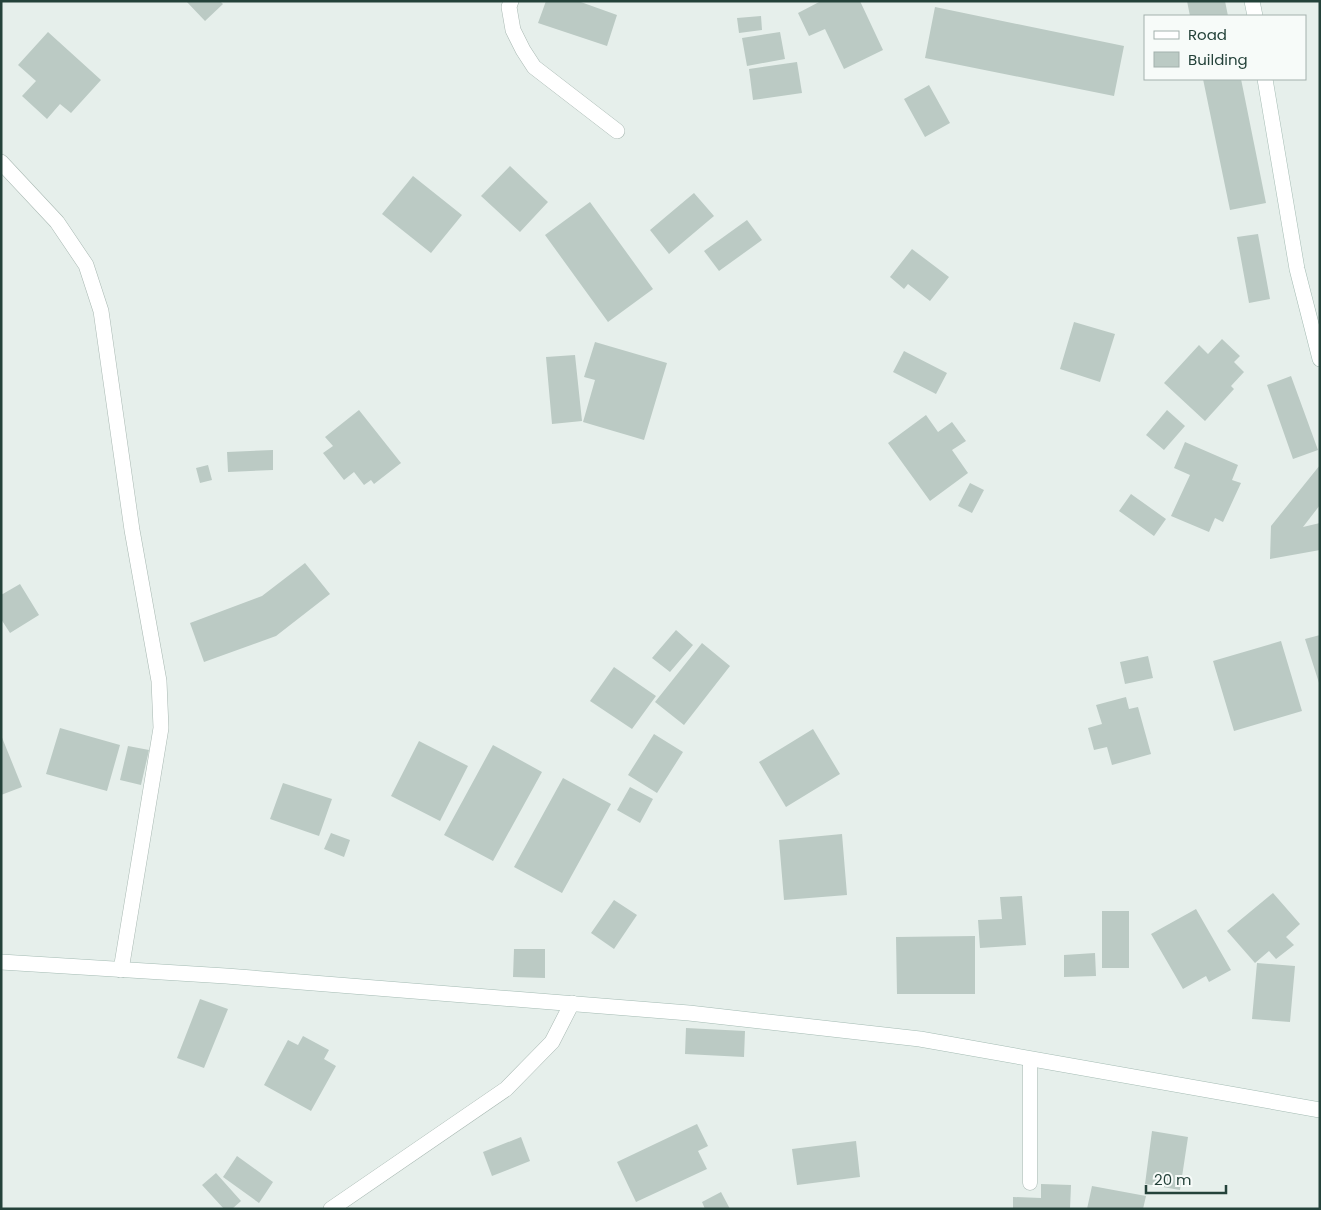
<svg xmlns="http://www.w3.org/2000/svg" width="1321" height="1210" viewBox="0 0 1321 1210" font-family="Poppins,sans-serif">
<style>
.building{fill:#bbcac4}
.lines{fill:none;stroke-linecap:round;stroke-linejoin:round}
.lane-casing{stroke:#a8b8b2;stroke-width:15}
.street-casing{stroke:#a8b8b2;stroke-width:16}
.secondary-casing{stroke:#a4bbb3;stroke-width:16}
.lane{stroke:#fff;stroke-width:14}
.street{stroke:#fff;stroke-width:15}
.secondary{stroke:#fff;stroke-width:15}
</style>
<rect width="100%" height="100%" fill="#e6efeb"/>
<path class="building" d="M186 1H220L223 4 205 21Z
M546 1H578L617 15 607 46 538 23Z
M821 1H860L883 50 844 69 825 29 809 36 798 13Z
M1187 1H1225L1228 16H1190Z
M935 7 1124 46 1114 96 925 58Z
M761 16 762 30 739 33 737 18Z
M48 32 101 80 71 113 60 104 47 119 22 96 36 81 18 65Z
M780 32 785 59 747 66 742 38Z
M797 62 802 93 753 100 749 69Z
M1203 79H1241L1266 203 1230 210Z
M929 85 950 123 925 137 904 99Z
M510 166 548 202 520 232 481 196Z
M413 176 462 215 431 253 382 214Z
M694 193 714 216 669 254 650 230Z
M590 202 653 289 608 322 545 235Z
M747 220 762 240 719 271 704 251Z
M1258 234 1270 299 1249 303 1237 237Z
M912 249 949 277 930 301 908 284 904 289 890 277Z
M1074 322 1115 334 1100 382 1060 369Z
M1222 339 1240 356 1234 362 1244 372 1231 386 1234 389 1205 421 1164 383 1199 345 1208 354Z
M595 342 667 363 644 440 583 422 595 380 584 377Z
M904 351 947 373 936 394 893 372Z
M575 355 582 421 552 424 546 357Z
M1291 376 1318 450 1293 459 1267 385Z
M359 410 401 463 374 484 371 480 364 485 354 472 344 480 323 453 333 446 325 437Z
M1167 410 1185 426 1164 450 1146 435Z
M926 415 938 432 952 422 966 441 952 450 968 473 930 501 888 443Z
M1185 442 1238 465 1232 480 1241 483 1223 522 1215 518 1209 532 1171 516 1190 475 1174 468Z
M273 450V470L228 472 227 452Z
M208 465 212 480 200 483 196 468Z
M1320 465V505L1303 527 1320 523V550L1270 559 1271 526Z
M970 483 984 490 972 513 958 506Z
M1131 494 1166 519 1154 536 1119 511Z
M305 563 330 594 276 636 204 662 190 623 262 596Z
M20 584 39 615 10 633 1 619V595Z
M676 630 693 645 670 672 652 658Z
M1320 635V683H1319L1305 639Z
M1281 641 1302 711 1234 731 1213 661Z
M702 643 730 666 684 725 655 702Z
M1148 656 1153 678 1125 684 1120 662Z
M614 667 656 696 632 729 590 701Z
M1126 697 1129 709 1138 707 1151 754 1112 765 1107 747 1094 750 1088 728 1102 724 1096 705Z
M60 728 120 745 107 791 46 774Z
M813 729 840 774 786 807 759 762Z
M654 734 683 752 657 793 628 775Z
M1 735 22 787 1 795Z
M419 741 468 766 440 821 391 796Z
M493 745 542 772 493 861 444 835Z
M128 746 149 750 141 785 120 780Z
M563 778 611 804 562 893 514 867Z
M283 783 332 799 319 836 270 819Z
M630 787 653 799 640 823 617 810Z
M331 833 350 840 344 857 324 849Z
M842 834 847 895 784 900 779 840Z
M1273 893 1300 924 1286 937 1294 945 1276 959 1269 951 1255 963 1227 931Z
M1022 896 1026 945 980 948 978 920 1002 919 1000 897Z
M614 900 637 915 614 949 591 933Z
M1196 909 1231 970 1209 982 1206 976 1183 989 1151 934Z
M1102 911H1129V968H1102Z
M975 936V994H897L896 937Z
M514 949H545V978L513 977Z
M1095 953 1096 976 1064 977V955Z
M1257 963 1295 966 1290 1022 1252 1019Z
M200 999 228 1009 204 1068 177 1058Z
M686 1028 745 1031 744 1057 685 1054Z
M303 1036 329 1050 324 1059 336 1066 311 1111 264 1085 288 1040 298 1045Z
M697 1124 708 1146 698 1151 707 1169 636 1202 617 1162Z
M1152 1131 1188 1137 1180 1190 1145 1184Z
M521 1137 530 1161 492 1176 483 1152Z
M856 1141 860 1177 797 1185 792 1149Z
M237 1156 273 1182 259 1203 223 1177Z
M216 1173 241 1201 232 1209H224L202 1185Z
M1041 1184 1071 1185 1070 1209H1013V1197L1041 1198Z
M1092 1186 1146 1196 1143 1209H1087Z
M721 1192 730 1209H705L702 1202Z"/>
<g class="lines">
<g class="lane-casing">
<path id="lane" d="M1030 1059V1183"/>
</g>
<g class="street-casing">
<path id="street" d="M511 1 509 7 513 30 523 50 534 67 617 131
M1 162 57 222 86 265 101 311 132 530 159 681 161 728 121 970
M331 1209 506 1089 552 1042 572 1003"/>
</g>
<g class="secondary-casing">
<path id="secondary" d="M1252 1 1255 16
M1265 79 1297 269 1320 359
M1 962 226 976 689 1013 920 1039 1320 1110"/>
</g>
<use href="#lane" class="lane"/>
<use href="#street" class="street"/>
<use href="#secondary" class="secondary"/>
</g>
<rect width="1321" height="1210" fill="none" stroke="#24423a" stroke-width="5"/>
<rect x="1144" y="15" width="162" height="65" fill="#f7fbf9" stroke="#a3b1ad"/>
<rect x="1154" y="31" width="25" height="8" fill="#ffffff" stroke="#a3b1ad"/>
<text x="1188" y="40" font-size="15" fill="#24423a">Road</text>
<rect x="1154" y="52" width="25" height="15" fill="#bbcac4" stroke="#a3b1ad"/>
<text x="1188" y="65" font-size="15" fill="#24423a">Building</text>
<path d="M1146 1185v8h80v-8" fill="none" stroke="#24423a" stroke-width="2.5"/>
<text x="1154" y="1185" font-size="15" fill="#24423a" stroke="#f7fbf9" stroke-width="4" paint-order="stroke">20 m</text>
</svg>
